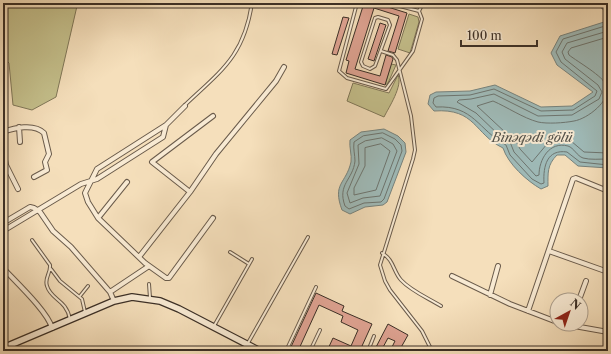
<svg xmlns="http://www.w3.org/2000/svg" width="611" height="354" viewBox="0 0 611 354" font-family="'Libre Caslon Text',serif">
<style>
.green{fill:#c4bf8b;stroke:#807758}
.water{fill:#9fbbb9;stroke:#77837e}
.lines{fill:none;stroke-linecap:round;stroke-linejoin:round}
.shore{stroke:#6d7570;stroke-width:1}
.building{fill:#dea291;stroke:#3b2f26}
.lane-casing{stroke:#6a5b4b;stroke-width:4}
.street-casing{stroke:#6a5b4b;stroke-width:6}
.secondary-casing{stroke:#3b2f26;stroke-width:8}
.lane{stroke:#f8ead3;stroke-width:2}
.street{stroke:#f8ead3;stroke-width:4}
.secondary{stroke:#f8ead3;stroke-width:5.5}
.labels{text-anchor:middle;stroke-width:4;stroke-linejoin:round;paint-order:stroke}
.water-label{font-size:13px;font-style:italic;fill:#54524b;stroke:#f8ead3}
</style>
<rect width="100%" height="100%" fill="#f5dfbb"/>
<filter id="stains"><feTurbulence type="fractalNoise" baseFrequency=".005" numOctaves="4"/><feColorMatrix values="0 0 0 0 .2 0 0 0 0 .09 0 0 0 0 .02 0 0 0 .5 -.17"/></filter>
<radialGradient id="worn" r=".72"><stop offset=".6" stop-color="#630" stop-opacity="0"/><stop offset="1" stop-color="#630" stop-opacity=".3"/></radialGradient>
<path class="green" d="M3 3H80L77 6 56 97 32 110 13 105 9 63 3 57Z
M409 14 418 17 419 22 410 53 398 49Z
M391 64 396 65 388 83 385 85Z
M398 75C403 86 389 107 384 117L347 101 353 83 389 93Z"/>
<path class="water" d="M595 3H608V168L578 166 565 155H557C547 165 548 173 548 186L541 189C527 181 508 164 503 148 474 134 476 108 434 111L428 104 430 95 436 92 470 91 495 85 541 107 572 106 593 92 557 65 551 53 560 36 604 22 605 11Z
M384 129 398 136 405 143 406 152 387 202 383 205 365 207 350 214 342 210C332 183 346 184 351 162 352 155 349 147 350 140L361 132Z"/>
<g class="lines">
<path class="shore" d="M608 24 605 26 563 39 556 52 561 62 597 91 595 96 573 110 541 111 494 89 470 95 438 96 434 98 433 103 436 107C474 105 478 130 506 145L510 155 532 179 541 184 544 183C543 166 547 149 567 152L580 162 608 165
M608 31 567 43 562 52 565 59 598 85 602 92 599 99 572 115 538 116 494 94 471 99 459 100 457 102 476 113 502 138 510 142 514 152 536 176 539 175C539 160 549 141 568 146 574 148 577 156 583 158 590 160 600 159 608 159
M608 37 571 48 568 52 569 55C578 62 603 76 607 86 611 101 587 119 574 121 564 123 547 124 538 122 523 118 507 107 493 101L477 106 506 133 514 137 520 149 532 162 547 144 556 140 571 141 584 152 608 153
M383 133 395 139 401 145 402 151 384 199 381 202 364 203 349 209 345 206C337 184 353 180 355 161 355 155 353 149 354 142L363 136Z
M382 138 393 144 397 151 380 196 363 198 350 203 347 193 359 164 358 145 365 141Z
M381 144 390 151 376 190 354 195V188L365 166V148Z"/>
</g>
<path class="building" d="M364 3H375L407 13 395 53 388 51 399 16 374 8 355 69 380 76 386 55 392 57 393 59 385 85 346 73 349 61 346 60Z
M343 17 349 18 337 55 332 54Z
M380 23 386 25 374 61 368 59Z
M316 293 344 306 342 311 372 324 362 346 364 347 363 351H327L333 338 351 346 358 330 341 322 343 316 319 305 298 351 290 349Z
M388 324 408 335 399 351H390L395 341 388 338 381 351H374Z"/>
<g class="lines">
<g class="lane-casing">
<path id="lane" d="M357 3 339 71 347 78 386 89 413 51 422 19 419 11 388 3
M419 11 423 3
M378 17 388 20 390 25 375 66 370 69 363 66 361 62 375 18Z
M381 51 393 55 397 60 411 116 415 150 413 159 380 265 385 281 390 290 422 331 432 351
M185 105C222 70 244 56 252 3
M32 240 50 265C51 273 44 278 47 286 51 300 66 299 70 319
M230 252 249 264
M382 253C394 260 393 271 401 280 411 291 428 298 441 306
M51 269 60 281 82 299 85 312
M149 284 150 298
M80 296 88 286
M214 326 252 259
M248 343 308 237
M286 351 316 287
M310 351 320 330
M368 351 374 336
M384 351 385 349"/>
</g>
<g class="street-casing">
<path id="street" d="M166 125 97 169 85 193 88 202 98 218 145 263 166 278H169L213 218
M19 127 20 142
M3 132C14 128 34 123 44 133L49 154 45 162 47 170 34 177
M3 149 6 165 18 189
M190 192 152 162 213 116
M98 218 127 182
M3 223 30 207 34 208 40 212 53 231 71 247 110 292 114 301
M3 231 81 184 97 179 163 137 166 125 185 106
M549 251 608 272
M139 257 190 192 216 154 276 81 284 67
M3 268C16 282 48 312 52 328
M452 276 510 304 557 322
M110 292 149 266
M490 295 498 266
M579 300 586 281
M528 311 573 179 576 178 608 191
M563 324 608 332"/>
</g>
<g class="secondary-casing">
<path id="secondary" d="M3 348 114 301 132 297 160 301 179 309 260 351"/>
</g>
<use href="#lane" class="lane"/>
<use href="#street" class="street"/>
<use href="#secondary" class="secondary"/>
</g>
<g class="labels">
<g class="water-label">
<text x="532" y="142">Binəqədi gölü</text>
</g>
</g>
<rect width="611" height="354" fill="none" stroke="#f5dfbb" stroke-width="16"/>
<rect x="4" y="4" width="603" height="346" fill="none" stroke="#3b2f26" stroke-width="2"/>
<rect x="8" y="8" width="595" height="338" fill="none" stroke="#3b2f26"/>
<g transform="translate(569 312) rotate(40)"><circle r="19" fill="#f8ead3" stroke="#ac9f8e"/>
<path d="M0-3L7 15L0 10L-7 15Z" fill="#8f2418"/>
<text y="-6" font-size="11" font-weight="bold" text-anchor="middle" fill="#3b2f26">N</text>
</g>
<path d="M461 40v6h76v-6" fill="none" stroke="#3b2f26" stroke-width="2"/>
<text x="467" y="40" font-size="12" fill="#3b2f26" stroke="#f8ead3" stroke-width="3" paint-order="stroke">100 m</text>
<rect width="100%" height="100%" filter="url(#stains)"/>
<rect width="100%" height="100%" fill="url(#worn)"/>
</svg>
